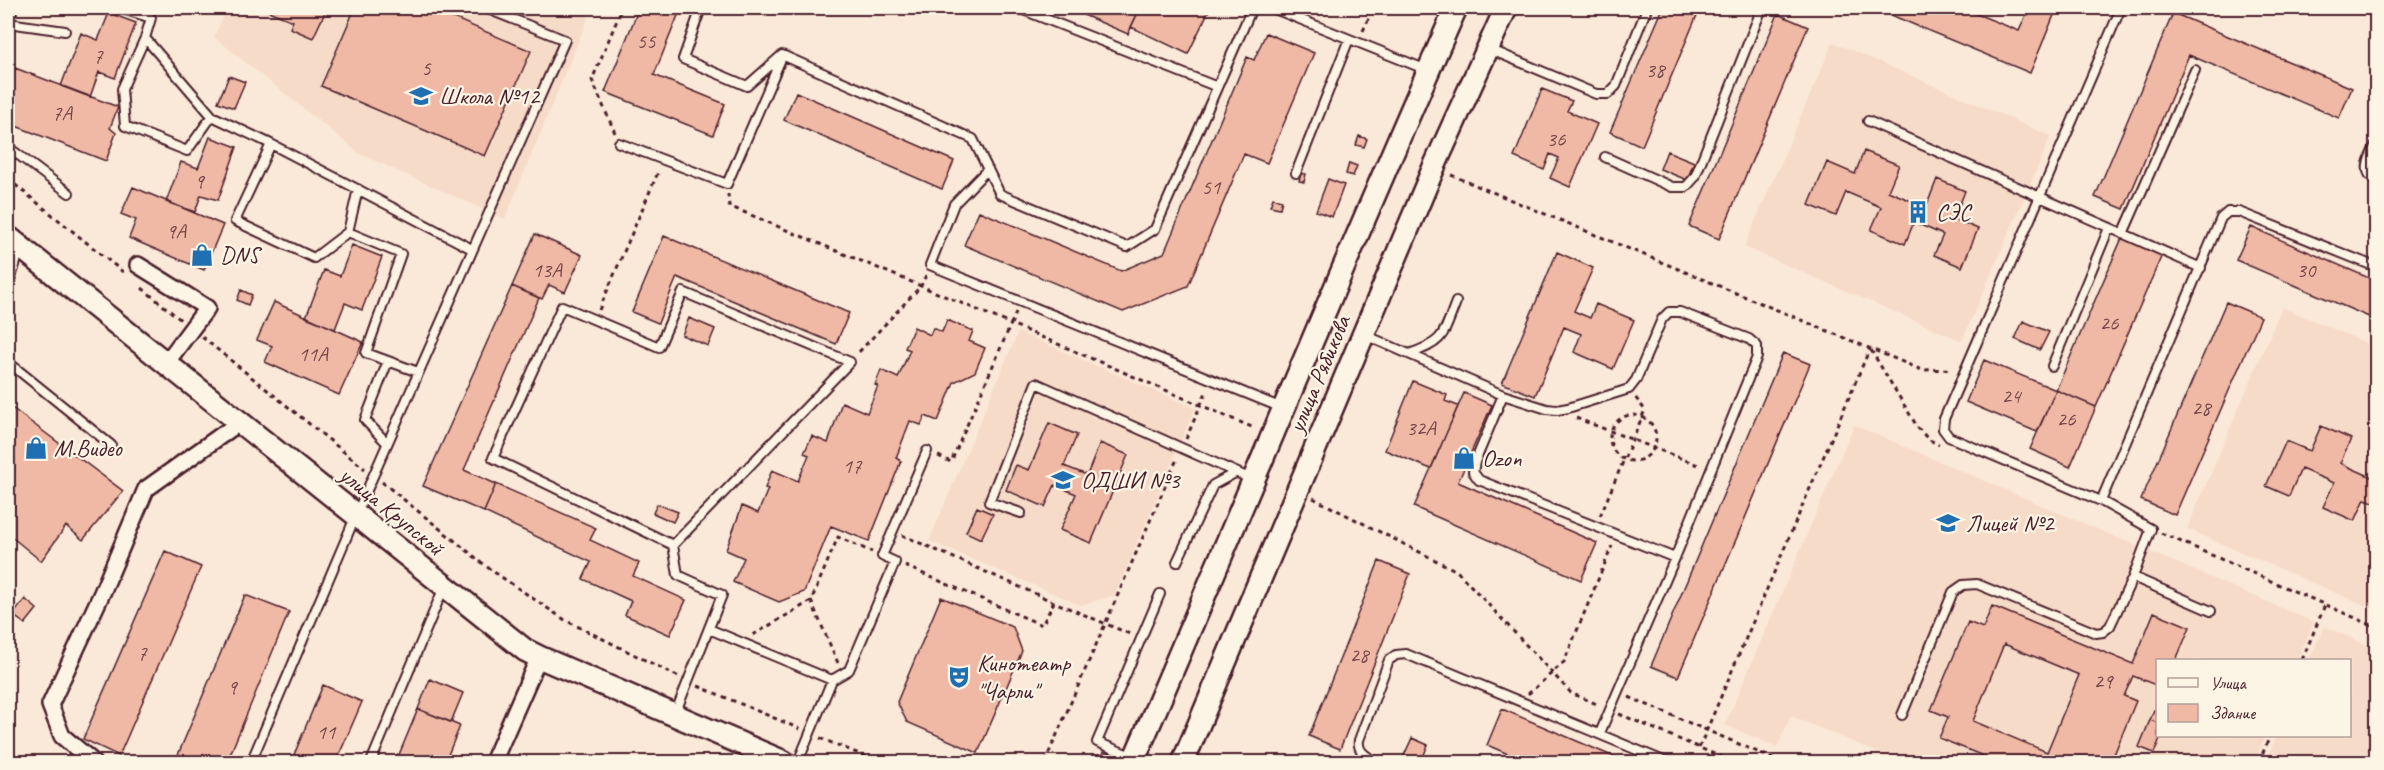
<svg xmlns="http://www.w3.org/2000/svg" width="2384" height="770" viewBox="0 0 2384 770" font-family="Caveat,sans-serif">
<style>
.built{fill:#f7dbc9}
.building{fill:#f0b9a6;stroke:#4a1f2b;stroke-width:1.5;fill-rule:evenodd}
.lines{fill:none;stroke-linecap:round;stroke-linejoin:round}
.lane-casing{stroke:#4a1f2b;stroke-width:12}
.street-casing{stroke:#4a1f2b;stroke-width:20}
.secondary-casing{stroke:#4a1f2b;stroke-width:26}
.path{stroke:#4a1f2b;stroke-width:3;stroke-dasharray:4.5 4.5;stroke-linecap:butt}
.lane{stroke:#fcf5e5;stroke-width:8}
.street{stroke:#fcf5e5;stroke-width:15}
.secondary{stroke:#fcf5e5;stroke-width:21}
.labels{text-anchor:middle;stroke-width:4.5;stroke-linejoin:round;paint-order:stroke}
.number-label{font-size:21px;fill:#74464a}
.poi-label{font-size:24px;fill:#4a1f2b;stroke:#fcf5e5;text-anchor:start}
.street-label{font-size:24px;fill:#4a1f2b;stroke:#fcf5e5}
</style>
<rect width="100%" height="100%" fill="#fae9d8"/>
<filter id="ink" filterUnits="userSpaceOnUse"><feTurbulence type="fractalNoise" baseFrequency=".0167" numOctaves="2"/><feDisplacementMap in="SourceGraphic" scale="12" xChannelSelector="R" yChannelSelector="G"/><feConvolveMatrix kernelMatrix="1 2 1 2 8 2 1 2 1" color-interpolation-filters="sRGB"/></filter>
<g filter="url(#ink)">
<path class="built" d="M227 8H592L505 219 360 154 214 37Z
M1833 42 2051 136 1962 341 1744 247Z
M2282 307 2376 347V610L2187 529Z
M1018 332 1195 408 1115 595 1081 605 929 541Z
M1854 425 2314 622 2297 660H2158V736H2265L2254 762H1900L1791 716 1777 747 1725 725Z
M2324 626 2376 649V762H2265L2277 736H2350V660H2309Z"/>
<path class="building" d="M261 8H327L313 38 290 28 293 21Z
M355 8H430L531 51 485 156 321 86Z
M639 8H681L654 75 725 104 713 135 605 92Z
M1067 8H1140L1128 34Z
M1140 8H1210L1188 54 1131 27Z
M1663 8H1700L1642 146 1610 132Z
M1874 8H1962L2019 31 2029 8H2057L2030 73Z
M109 13 136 23 115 78 99 72 90 97 61 86 81 33 98 40Z
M2173 13 2352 88 2339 118 2189 55 2124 209 2095 197Z
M1778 14 1808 27 1719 239 1689 226Z
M1266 33 1314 53 1267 163 1244 154 1188 286 1123 312 964 245 979 211 1121 271 1164 253 1247 57 1254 60Z
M15 68 118 107 110 128 116 133 106 161 8 123 11 108 8 107V88Z
M229 76 245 82 234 108 218 102Z
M1542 89 1572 101 1567 111 1597 124 1570 187 1550 178 1559 158 1550 154 1544 170 1514 157Z
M796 92 954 161 942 189 784 120Z
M1359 136 1367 139 1364 147 1356 145Z
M210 137 237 147 218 200 201 195 195 212 166 202 181 162 198 168Z
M1667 151 1694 162 1687 180 1660 169Z
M1864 151 1899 165 1888 191 1926 207 1937 179 1965 191 1954 219 1978 229 1962 267 1934 255 1943 235 1914 222 1905 244 1871 230 1881 207 1846 192 1836 216 1809 205 1827 162 1855 174Z
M1349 163 1357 166 1353 176 1346 174Z
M1301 173 1306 174 1304 182 1299 181Z
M1328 179 1344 185 1332 217 1316 211Z
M133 187 223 225 204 270 129 238 136 220 121 214Z
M1273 198 1282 200 1280 208 1270 206Z
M2251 227 2376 281V320L2236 260Z
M535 234 582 255 565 292 549 285 542 299 512 286Z
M664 236 849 313 836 344 677 277 658 323 632 312Z
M2122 238 2162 255 2096 407 2056 390Z
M352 245 382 257 362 310 345 303 335 329 306 317 324 270 340 276Z
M1557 252 1593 268 1574 311 1590 318 1596 304 1634 320 1613 369 1574 352 1581 334 1564 327 1535 396 1502 383Z
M512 286 539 298 464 470 496 484 484 512 423 486Z
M241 290 252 295 248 305 237 300Z
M274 302 363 342 339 395 265 362 272 346 257 340Z
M2226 302 2261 317 2175 515 2141 500Z
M689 318 715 329 708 346 682 335Z
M947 320 973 331 969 341 985 348 975 372 954 382 938 421 925 416 921 425 910 421 896 458 901 461 869 541 831 526 804 592 779 602 733 582 744 558 726 550 742 506 758 513 768 489 765 488 772 470 798 481 809 455 804 453 812 436 828 443 842 402 867 413 878 386 875 385 881 370 898 378 910 350 905 348 914 327 930 335 933 328 942 332Z
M2023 321 2049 332 2040 350 2015 339Z
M1783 353 1810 364 1678 677 1651 666Z
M1984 360 2056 390 2037 432 1966 402Z
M1413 381 1447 395 1445 401 1458 406 1431 469 1385 450Z
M2056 390 2096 407 2070 467 2030 449Z
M1464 393 1492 405 1458 482 1597 543 1581 580 1414 507Z
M8 405 123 491 83 540 66 526 41 561 8 534Z
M1049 423 1077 435 1064 466 1087 475 1100 443 1128 455 1091 543 1060 530 1076 494 1055 485 1045 507 1006 490 1016 465 1029 470Z
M2321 426 2351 439 2340 463 2376 479V503L2365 499 2355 521 2323 507 2334 483 2301 469 2289 496 2266 486 2286 441 2310 451Z
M496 484 596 528 590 540 639 563 633 576 686 600 670 635 625 615 631 601 583 579 591 562 484 512Z
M657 504 678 512 673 522 653 513Z
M977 507 993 514 981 539 966 532Z
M165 551 201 567 119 756 83 739Z
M1379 561 1410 574 1340 749 1309 736Z
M245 595 289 612 227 762H175Z
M941 597 1013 627 1022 651 978 753 907 722 897 702Z
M25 599 37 609 25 624 13 615Z
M1992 606 2133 664 2154 612 2190 627 2176 660H2158V686L2133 676 2124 696 2136 701 2111 762H1998L1939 738 1948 717 1931 710 1968 622 1983 628ZM2004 644 2079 675 2047 752 1973 721Z
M430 679 463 693 451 722 418 709Z
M323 685 362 702 336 762H291Z
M418 709 460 726 445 762H396Z
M1502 709 1626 762H1527L1487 745Z
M2154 710 2158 711V723L2150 720Z
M2150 720 2158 723V736H2161L2154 753 2139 747Z
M1412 738 1428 745 1421 762H1401Z
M1103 752 1112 755 1110 762H1099Z"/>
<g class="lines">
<g class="lane-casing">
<path id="lane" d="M120 8 151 18 145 38 212 116 271 144 472 249
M701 8 683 59 747 86 782 55 973 139 1000 194 1127 247 1155 229 1252 8
M1018 8 1215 86
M1272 8 1427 70
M8 20 13 8
M8 23 65 31
M145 38 122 89 125 126 187 151 212 116
M1489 49 1596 94H1608L1616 86 1647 8
M1868 121 2201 268
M619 143 727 184 781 59
M271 144 235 221 314 258 348 232
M2376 144C2371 156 2360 172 2376 180
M8 147 69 193
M1605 157 1672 187H1686L1695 177 1762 8
M988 169 954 204 930 265 1282 408
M1296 173 1349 39
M358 189 348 232 401 254 366 353 418 372
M2123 234 2195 70
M8 287 20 249
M1365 335 1503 395 1547 409 1557 410 1568 408 1629 389 1636 380 1662 319 1669 312H1680L1749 339 1757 346V357L1675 558 1600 733
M1409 354C1445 342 1443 335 1456 302
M8 362 111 445
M2052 366 2109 228
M1503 395 1475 462 1473 472 1479 480 1675 558
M387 443 365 420 388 361
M2101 501 2221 218 2228 212H2239L2376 267
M1021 513 989 502 1036 383 1251 479
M673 545 850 362 683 292 659 347 562 306 493 458 673 545 678 575 722 595 675 714
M1177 562 1213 485 1235 473
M2133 577 2211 611
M709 629 832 680 798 762
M832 680 849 670 895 562 882 556 927 451
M1902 715 1953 592 1963 585 1977 584 2096 633 2103 632 2110 626 2133 577 2151 529 2101 501 1949 437 1943 429 1944 419 1966 368 2121 8
M251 762 356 515 565 40 485 8
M371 762 444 587
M1146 762 1097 742 1160 594
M1376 762C1367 756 1357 752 1359 740L1389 660 1396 655 1406 654 1666 762"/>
</g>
<g class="street-casing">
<path id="street" d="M138 265 207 308 166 363
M93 762 62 736 50 705 102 593 146 489 240 422
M493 762 539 657"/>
</g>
<g class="secondary-casing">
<path id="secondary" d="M8 237 525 650 539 657 784 762
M1133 762C1242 511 1345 258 1456 8
M1183 762 1434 167 1506 8"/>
</g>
<path class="path" d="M1363 31 1373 8
M615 133 592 80 622 8
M1451 175 1922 370 1952 369
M8 179 123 272
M728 194 729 206 921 286 857 354
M926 275 921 286 1011 324 951 462 936 455
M142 288 181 320
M599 310 659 170
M1016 312 1011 324 1254 428
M202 337 365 469
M1871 350 1918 428 1928 439 1939 445
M1610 438a23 23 0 1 1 46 0a23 23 0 1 1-46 0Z
M1576 418 1701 466
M1186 439 1207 390
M382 482 491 570 565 620 679 677
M1313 498 1457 571 1571 693 1599 705
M1600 516 1645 410 1635 397
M2161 533 2376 627
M902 535 1054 602
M905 566 1042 625 1054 602 1130 634
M811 601 838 663
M753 635 811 601 838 537 872 552
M2302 660 2325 605
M698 686 800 729
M1528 694 1564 662 1612 546
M1629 697 1781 762
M1619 714 1733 762
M820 738 879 762
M1699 748 1870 348
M1045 762 1177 459
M2259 762 2270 736"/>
<use href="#lane" class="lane"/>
<use href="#street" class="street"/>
<use href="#secondary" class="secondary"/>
</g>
</g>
<defs>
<g id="school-bare" transform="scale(1.8)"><path d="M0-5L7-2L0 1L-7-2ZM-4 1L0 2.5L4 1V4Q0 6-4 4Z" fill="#1f6fb2" stroke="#fcf5e5" stroke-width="2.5" paint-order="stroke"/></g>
<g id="building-bare" transform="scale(1.8)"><path d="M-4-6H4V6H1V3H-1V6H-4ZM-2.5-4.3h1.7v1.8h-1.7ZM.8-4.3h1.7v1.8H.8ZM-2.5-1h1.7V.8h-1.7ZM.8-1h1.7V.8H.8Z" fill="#1f6fb2" stroke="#fcf5e5" stroke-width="2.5" paint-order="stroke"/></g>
<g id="shop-bare" transform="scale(1.8)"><path d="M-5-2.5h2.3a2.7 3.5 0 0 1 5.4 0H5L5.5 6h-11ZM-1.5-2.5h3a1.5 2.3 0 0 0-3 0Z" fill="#1f6fb2" stroke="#fcf5e5" stroke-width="2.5" paint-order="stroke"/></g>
<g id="theatre-bare" transform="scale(1.8)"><path d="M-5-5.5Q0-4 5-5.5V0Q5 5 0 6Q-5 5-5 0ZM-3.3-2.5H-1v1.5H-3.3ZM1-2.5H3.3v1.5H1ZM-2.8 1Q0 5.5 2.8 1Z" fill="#1f6fb2" stroke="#fcf5e5" stroke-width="2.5" paint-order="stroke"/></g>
</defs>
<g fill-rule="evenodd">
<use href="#school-bare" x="421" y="96"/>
<use href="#building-bare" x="1918" y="212"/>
<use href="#shop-bare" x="202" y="255"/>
<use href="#shop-bare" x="36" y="448"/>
<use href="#shop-bare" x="1464" y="458"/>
<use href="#school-bare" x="1063" y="480"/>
<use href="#school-bare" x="1948" y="523"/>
<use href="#theatre-bare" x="959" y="677"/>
</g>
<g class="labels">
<g class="number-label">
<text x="646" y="48">55</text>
<text x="98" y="63">7</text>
<text x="426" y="75">5</text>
<text x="1655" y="77">38</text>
<text x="62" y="120">7А</text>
<text x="1556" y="146">36</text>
<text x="199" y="188">9</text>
<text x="1211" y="194">51</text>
<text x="176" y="238">9А</text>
<text x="547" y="277">13А</text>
<text x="2306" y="277">30</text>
<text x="2109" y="330">26</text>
<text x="313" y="361">11А</text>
<text x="2011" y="403">24</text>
<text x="2201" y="415">28</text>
<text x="2066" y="426">26</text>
<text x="1421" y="435">32А</text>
<text x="852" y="473">17</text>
<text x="142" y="660">7</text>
<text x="1359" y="662">28</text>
<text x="2103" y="688">29</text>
<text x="232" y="694">9</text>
<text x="326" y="739">11</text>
</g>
<g class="poi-label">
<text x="439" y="104">Школа №12</text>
<text x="1936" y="220">СЭС</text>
<text x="220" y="263">DNS</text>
<text x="54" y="456">М.Видео</text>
<text x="1482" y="466">Ozon</text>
<text x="1081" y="488">ОДШИ №3</text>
<text x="1966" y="531">Лицей №2</text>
<text x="977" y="671">Кинотеатр<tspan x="977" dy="28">"Чарли"</tspan></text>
</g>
<g class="street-label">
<text transform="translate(1319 374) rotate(-67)" y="8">улица Рябикова</text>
<text transform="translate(392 511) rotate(39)" y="8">улица Крупской</text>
</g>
</g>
<rect width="2384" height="770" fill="none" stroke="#fcf5e5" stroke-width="30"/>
<rect x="15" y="15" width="2354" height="740" fill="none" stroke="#4a1f2b" stroke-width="2" filter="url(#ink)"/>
<rect x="2156" y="659" width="195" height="78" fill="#fcf5e5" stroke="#b59f9b" stroke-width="1.5"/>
<rect x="2168" y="678" width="30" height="9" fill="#fcf5e5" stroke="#b59f9b" stroke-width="1.5"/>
<text x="2210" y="689" font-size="18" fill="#4a1f2b">Улица</text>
<rect x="2168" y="704" width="30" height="18" fill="#f0b9a6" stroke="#b59f9b" stroke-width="1.5"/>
<text x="2210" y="719" font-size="18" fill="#4a1f2b">Здание</text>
</svg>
